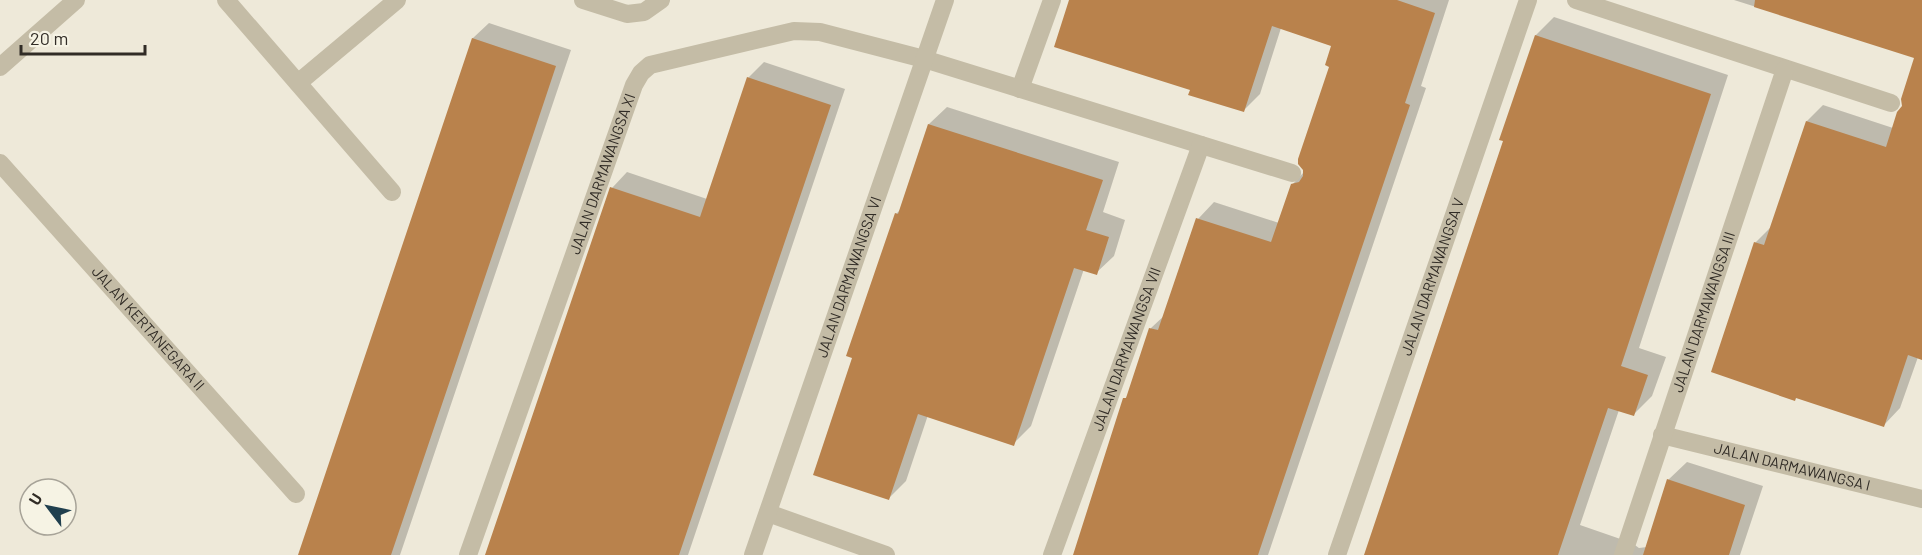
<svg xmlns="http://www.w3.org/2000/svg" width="1922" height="555" viewBox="0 0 1922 555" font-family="Barlow,sans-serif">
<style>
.shadow{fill:#0003}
.building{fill:#b9824c}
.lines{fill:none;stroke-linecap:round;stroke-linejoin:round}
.minor{stroke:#c4bca6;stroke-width:18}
.labels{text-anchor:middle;stroke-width:6;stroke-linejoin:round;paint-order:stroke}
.street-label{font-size:15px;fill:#312c26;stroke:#f6f3e4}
</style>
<rect width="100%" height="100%" fill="#eee9d9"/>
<path class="shadow" d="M1071 0H1449L1421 86 1426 88 1268 555H1074L1125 399 1128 395 1151 328 1166 314 1198 219 1214 202 1279 223 1292 185 1304 172 1331 66 1333 45 1281 28 1260 94 1243 111 1192 89Z
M1734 0H1922V357H1918L1900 408 1884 425 1755 243 1771 227 1807 121 1823 105 1893 128 1903 106 1916 57Z
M1554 17 1728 75 1639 348 1666 357 1652 396 1634 414 1619 410 1580 525 1632 543 1639 548 1647 547 1668 480 1687 462 1763 486 1740 555H1365L1504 140 1536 35Z
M489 23 571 50 400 555H299L473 38Z
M764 62 845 89 688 555H487L612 188 627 172 707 199 748 78Z
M947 107 1119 162 1103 212 1125 220 1114 256 1096 273 1084 269 1031 426 1013 444 928 415 906 481 889 498 854 357 896 214 901 209 929 124Z"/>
<path class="building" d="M1069 0H1397L1435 13 1405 103 1410 105 1258 555H1073L1123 398H1126L1149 328 1158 330 1196 218 1271 242 1291 184 1299 182 1303 176V170L1298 164V159L1329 67 1325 65 1331 46 1272 26 1244 112 1188 95 1190 90 1054 47Z
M1755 0H1922V360L1908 355 1884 427 1796 398 1795 401 1711 372 1754 242 1764 245 1806 121 1886 147 1897 112 1902 106 1901 99 1914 58 1754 7Z
M1535 35 1711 94 1621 366 1648 375 1634 416 1608 408 1558 555H1364L1503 141 1499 140Z
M472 38 556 66 530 144 391 555H298Z
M747 77 831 105 679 555H485L610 187 700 217Z
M928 124 1103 180 1086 230 1109 237 1097 275 1074 268 1014 446 918 414 889 500 813 475 852 358 846 356 895 213 898 214Z
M1667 479 1745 505 1729 555H1643Z"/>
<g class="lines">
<g class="minor">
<path d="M226 0 392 192"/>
<path d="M583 0 627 14 644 12 661 0"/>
<path d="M1576 0 1891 103"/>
<path d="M0 67 76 0"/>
<path d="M298 83 397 0"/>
<path d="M1020 89 1052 0"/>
<path id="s1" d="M0 163 296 494"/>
<path id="s2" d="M1662 435 1922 499"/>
<path d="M768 513 886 555"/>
<path id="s3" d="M468 555 634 85 641 73 650 65 794 31 820 32 924 59 1292 173"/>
<path id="s4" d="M753 555 945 0"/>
<path id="s5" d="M1052 555 1201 145"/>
<path id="s6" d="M1337 555 1528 0"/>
<path id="s7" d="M1623 555 1785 69"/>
</g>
</g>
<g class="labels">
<g class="street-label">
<text dy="5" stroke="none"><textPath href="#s3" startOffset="404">JALAN DARMAWANGSA XI</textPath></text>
<text dy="5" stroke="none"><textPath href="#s4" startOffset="294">JALAN DARMAWANGSA VI</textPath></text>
<text dy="5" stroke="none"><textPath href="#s6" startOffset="294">JALAN DARMAWANGSA V</textPath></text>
<text dy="5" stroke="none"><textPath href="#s7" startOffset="256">JALAN DARMAWANGSA III</textPath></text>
<text dy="5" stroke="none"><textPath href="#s1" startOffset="222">JALAN KERTANEGARA II</textPath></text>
<text dy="5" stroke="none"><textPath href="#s5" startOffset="219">JALAN DARMAWANGSA VII</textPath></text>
<text dy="5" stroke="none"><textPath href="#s2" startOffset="134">JALAN DARMAWANGSA I</textPath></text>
</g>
</g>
<g transform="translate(48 507) rotate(302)"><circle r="28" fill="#f6f3e4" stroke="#a7a398" stroke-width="1.5"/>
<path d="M0-4.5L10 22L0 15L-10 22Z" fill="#203f4e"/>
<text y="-9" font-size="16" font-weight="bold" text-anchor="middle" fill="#312c26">U</text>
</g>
<path d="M21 45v9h124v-9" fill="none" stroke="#312c26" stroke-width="3"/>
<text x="30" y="45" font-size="18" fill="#312c26" stroke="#f6f3e4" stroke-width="4.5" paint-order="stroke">20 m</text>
</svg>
